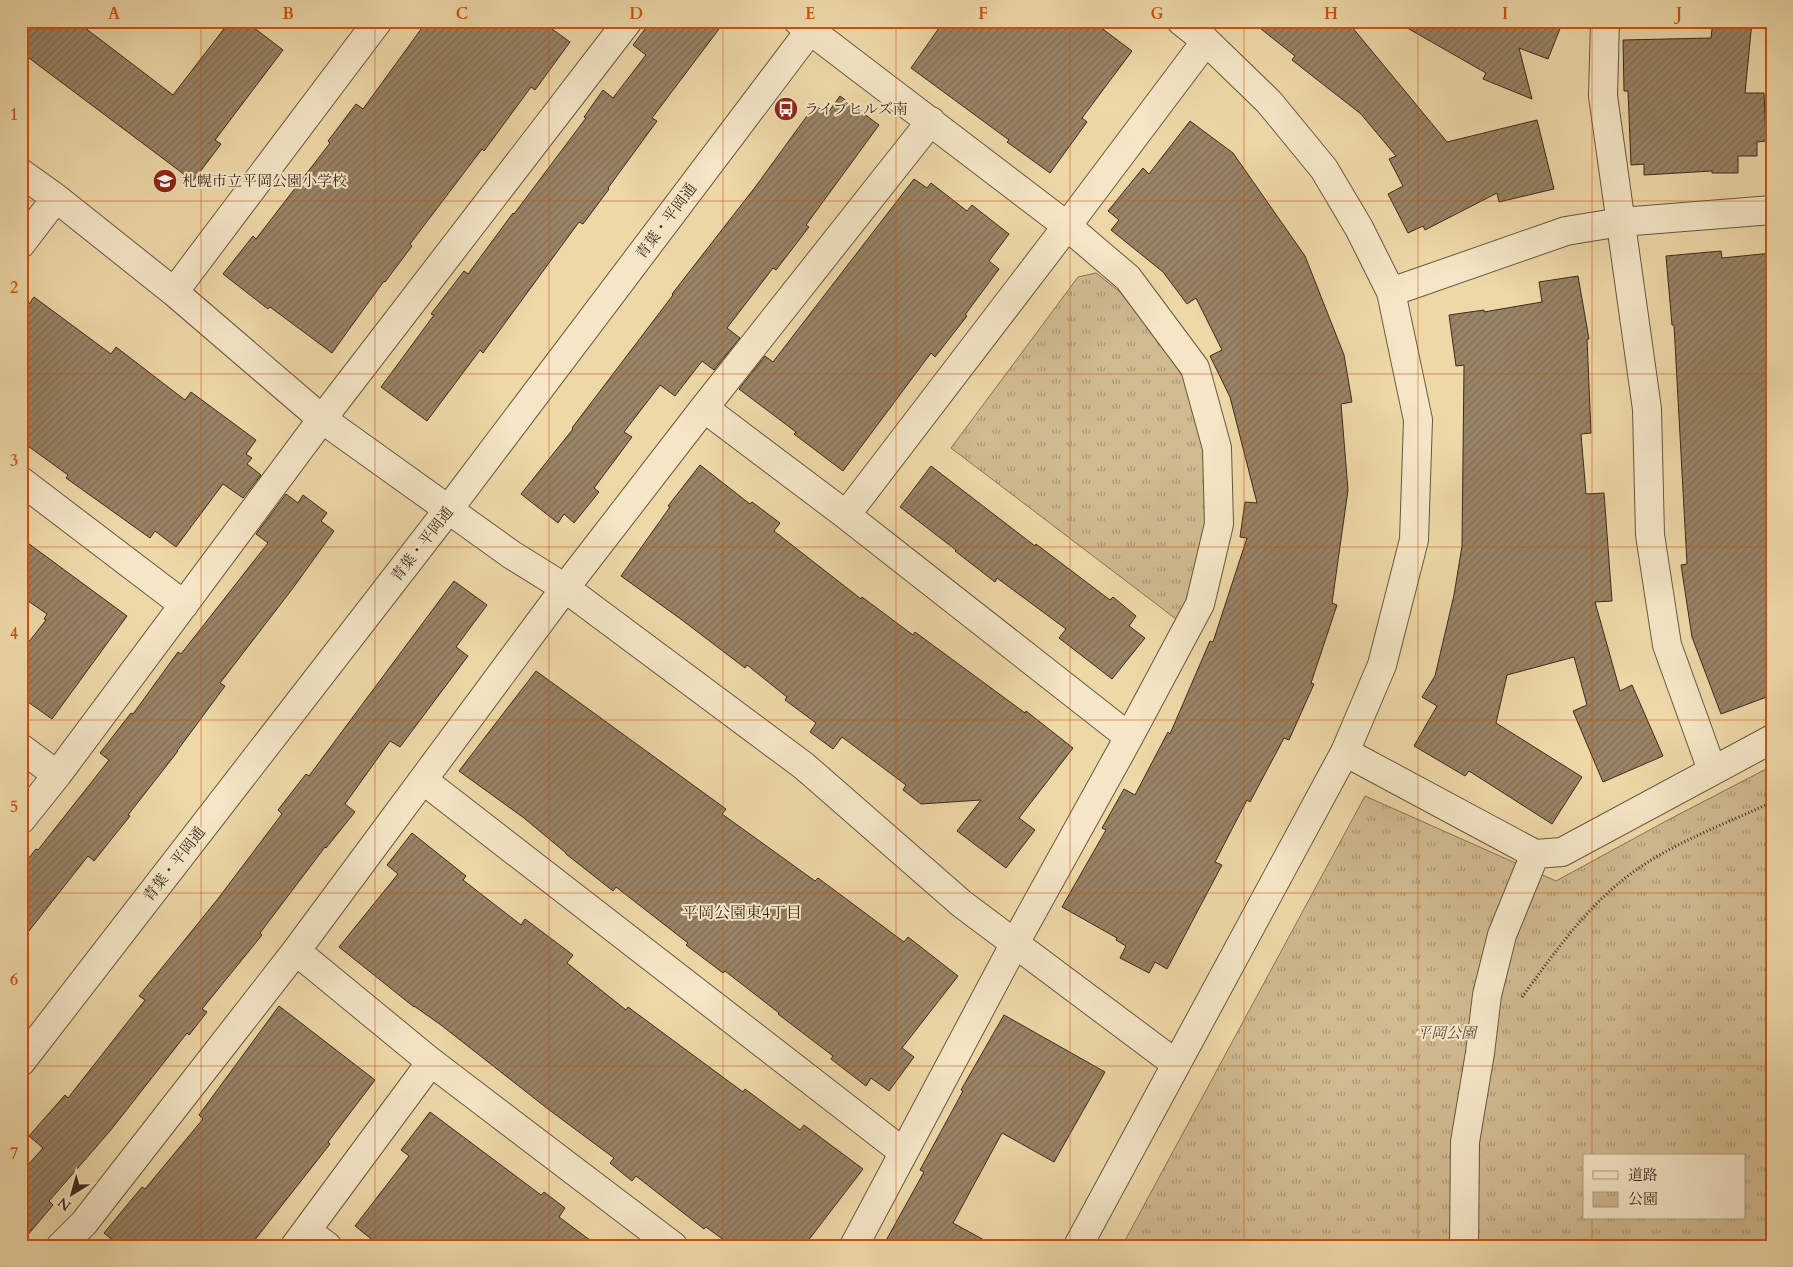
<svg xmlns="http://www.w3.org/2000/svg" width="1793" height="1267" viewBox="0 0 1793 1267" font-family="Cardo,'Noto Serif JP',serif">
<style>
.park{fill:url(#park-tufts);stroke:#867256;fill-rule:evenodd}
.building{fill:url(#building-hatch);stroke:#3c2a1d}
.lines{fill:none;stroke-linecap:round;stroke-linejoin:round}
.minor-casing{stroke:#685640;stroke-width:30}
.path{stroke:#3c2a1d;stroke-width:3;stroke-dasharray:1 2.5;stroke-linecap:butt}
.minor{stroke:#f4e6c6;stroke-width:28}
.grid{fill:none;stroke:#ce520f;stroke-width:1;stroke-opacity:0.55}
.labels{text-anchor:middle;stroke-width:4;stroke-linejoin:round;paint-order:stroke}
.poi-label{font-size:15px;fill:#3c2a1d;stroke:#f4e6c6;text-anchor:start}
.street-label{font-size:15px;fill:#3c2a1d;stroke:#f4e6c6}
.park-label{font-size:15px;font-style:italic;fill:#5a4734;stroke:#f4e6c6}
.neighbourhood-label{font-size:16px;fill:#3c2a1d;stroke:#f4e6c6}
.neatline{fill:none;stroke:#ce520f;stroke-width:2}
.grid-label{font-size:16px;text-anchor:middle;font-weight:bold;fill:#ce520f}
</style>
<defs>
<pattern id="park-tufts" width="24" height="20" patternUnits="userSpaceOnUse" patternTransform="scale(1.25)"><rect width="24" height="20" fill="#d0ba90"/><path d="M3 7l-1-3M5 7V3M7 7l1-3M15 17l-1-3M17 17v-4M19 17l1-3" fill="none" stroke="#aa9775"/></pattern>
<pattern id="building-hatch" width="6" height="6" patternUnits="userSpaceOnUse" patternTransform="scale(1.25)"><rect width="6" height="6" fill="#998465"/><path d="M-1 1l2-2M0 6l6-6M5 7l2-2" fill="none" stroke="#7e6c53"/></pattern>
</defs>
<rect width="100%" height="100%" fill="#eed8a8"/>
<filter id="stains"><feTurbulence type="fractalNoise" baseFrequency=".004" numOctaves="4"/><feColorMatrix values="0 0 0 0 .2 0 0 0 0 .09 0 0 0 0 .02 0 0 0 .5 -.17"/></filter>
<radialGradient id="worn" r=".72"><stop offset=".6" stop-color="#630" stop-opacity="0"/><stop offset="1" stop-color="#630" stop-opacity=".3"/></radialGradient>
<path class="park" d="M1096 273 1120 292 1156 337 1190 387 1205 432 1209 504 1203 571 1180 622 951 448 1078 277Z
M1772 766V1246H1122L1365 796 1556 881 1668 820ZM1584 1156H1744V1218H1584Z"/>
<path class="building" d="M21 21H76L173 95 230 21H245L283 50 215 140 221 144 193 181 21 52Z
M427 21H541L570 42 535 90 531 87 484 151 482 149 410 244 412 246 385 282 384 281 332 353 270 307 268 309 223 274 253 236 256 239 330 143 328 141 356 104 363 109Z
M651 21H725L652 118 657 121 608 188 609 189 583 224 579 222 483 353 480 350 427 421 381 387 434 315 431 314 464 271 468 274 513 213 514 214 586 118 584 117 603 90 613 98 646 55 633 45Z
M944 21H1092L1132 51 1082 118 1087 122 1050 173 1007 142 1009 140 911 68Z
M1251 21H1347L1447 142 1537 120 1554 189 1499 202 1497 193 1425 230 1423 226 1408 233 1388 194 1403 186 1389 159 1396 156 1361 114 1292 60 1295 56Z
M1395 21H1563L1548 59 1519 48 1532 99 1483 79 1486 73Z
M1713 21H1752L1745 93H1764L1766 141 1757 142V156H1738V173H1712V171L1644 175V164L1631 165 1628 91H1624L1623 40 1711 38Z
M840 96 879 125 806 225 809 227 776 270 773 268 727 328 740 338 714 370 702 361 675 396 660 385 624 432 632 437 594 488 599 492 574 523 564 514 558 523 521 494 573 429 572 428 673 295 672 294 756 186 815 105 827 114Z
M1190 121 1233 153 1305 256 1344 355 1352 402 1341 404 1348 490 1332 603 1337 605 1311 683 1314 684 1289 740 1284 738 1250 802 1247 800 1215 862 1222 865 1167 969 1155 962 1149 973 1120 958 1126 946 1116 940 1117 938 1062 907 1106 830 1102 828 1124 789 1135 795 1168 732 1170 734 1210 641 1213 642 1247 538 1240 537 1245 502 1257 503 1230 397 1210 356 1222 350 1196 298 1187 304 1163 272 1111 230 1119 220 1108 211 1143 168 1149 174Z
M914 179 927 188 931 183 967 211 972 205 1009 234 989 261 999 269 965 315 967 316 935 357 931 353 843 471 794 434 796 432 739 389 765 356 773 362Z
M1721 251 1722 258 1772 253V695L1721 714 1692 637 1681 565 1687 564 1674 325H1672L1666 256Z
M1578 276 1589 339H1587L1591 433 1581 434 1586 494 1604 493 1612 601 1595 602 1620 691 1632 685 1663 756 1603 782 1573 711 1587 705 1574 657 1507 675 1496 723 1582 777 1552 824 1469 771 1465 776 1414 746 1437 706 1422 697 1435 676 1454 595 1462 546 1464 365 1456 366 1449 315 1484 310V312L1542 302 1539 282Z
M34 297 111 354 116 347 185 400 191 392 256 440 246 454 252 458 247 464 261 475 243 498 223 484 176 547 155 531 150 538 66 478 68 475 21 441V315Z
M700 465 750 504 752 502 780 523 774 531 861 599 862 597 913 635 915 632 1025 713 1026 711 1073 748 1019 818 1035 830 1006 868 957 831 981 800 921 804 903 790 906 785 842 737 833 749 810 732 816 723 785 700 787 697 747 665 745 668 682 620 621 576 670 507 668 506Z
M931 466 1035 546 1036 544 1110 600 1113 597 1136 616 1129 626 1145 638 1112 679 1059 638 1066 629 997 578 995 582 955 551 956 550 900 507Z
M286 494 298 503 303 495 327 513 321 521 334 531 293 588 220 683 225 686 177 751H178L128 815 130 816 94 861 88 856 21 941V868L36 849 38 850 109 760 100 753 131 713 133 714 178 652 181 654 268 543 256 534Z
M21 538 127 616 52 719 21 697V652L46 620 44 619 47 614 21 596Z
M454 581 487 605 456 647 468 656 400 747 390 741 345 804 355 812 326 848 325 847 260 933 262 935 202 1009 207 1012 189 1035 187 1033 110 1131 49 1201 53 1205 21 1243V1173L43 1148 29 1136 65 1095 68 1098 145 1000 139 996 217 900 282 814 278 810 306 774 309 776Z
M536 671 726 809 722 814 815 881 818 878 904 942 908 937 958 976 902 1048 914 1057 889 1091 871 1078 866 1086 831 1059 833 1056 778 1014 779 1013 725 971 723 973 686 945 688 943 616 887 613 891 566 854V853L524 818 459 771Z
M412 833 466 876 463 880 521 925 525 919 573 955 567 963 626 1010 628 1007 743 1092 745 1089 800 1130 804 1125 863 1169 804 1246H732L706 1227 704 1229 636 1176 632 1181 610 1163 614 1158 548 1109 441 1025 414 1006V1007L339 947 398 874 387 865Z
M279 1006 375 1080 328 1142 330 1144 250 1246H120L104 1233 142 1187 145 1189 203 1119 199 1115Z
M1004 1015 1105 1072 1054 1162 1002 1133 953 1223 995 1246H883L924 1172 920 1170 963 1091 961 1090Z
M430 1112 541 1195 544 1192 565 1208 559 1217 598 1246H380L355 1226 409 1156 401 1150Z"/>
<g class="lines">
<g class="minor-casing">
<path id="minor" d="M798 21 1067 226 1128 278 1195 368 1217 448 1219 524 1200 604 1129 737 1015 943 854 1246
M1605 21 1603 96 1647 409 1650 535 1667 645 1712 770
M21 173 56 198 174 292 322 419 512 555 565 588 804 766 962 904 1176 1064
M21 244 56 198
M174 292 378 21
M1391 292 1566 231 1621 222 1772 210
M704 408 846 515 1129 737
M21 481 184 605
M846 515 1067 226 1206 41
M21 748 57 775
M1345 752 1535 854 1562 852 1772 739
M423 780 903 1152
M21 820 57 775 322 419 628 21
M296 951 431 1062 673 1246
M21 1062 448 510 817 21
M307 1231 327 1246
M61 1246 84 1223 296 951 565 588 704 408 931 121
M295 1246 431 1062
M1078 1246 1345 752 1382 665 1414 540 1418 420 1391 292 1359 228 1324 169 1269 102 1206 41 1181 21
M1464 1246 1465 1142 1480 1053 1487 995 1502 935 1535 854"/>
</g>
<path class="path" d="M1522 997C1558 948 1593 897 1645 864 1685 838 1730 822 1772 802"/>
<use href="#minor" class="minor"/>
</g>
<path class="grid" d="M201 21V1246M375 21V1246M549 21V1246M723 21V1246M896 21V1246M1070 21V1246M1244 21V1246M1418 21V1246M1592 21V1156M21 201H1772M21 374H1772M21 547H1772M21 720H1772M21 893H1772M21 1066H1772M1592 1218V1246"/>
<defs>
<g id="bus-disc" transform="scale(1.25)"><circle r="9.5" fill="#8f2418" stroke="#f4e6c6"/><path d="M-5-6H5V4H4V6H2V4H-2V6H-4V4H-5ZM-3.5-4V0h7V-4ZM-3.5 1.2v1.5H-2V1.2ZM2 1.2v1.5H3.5V1.2Z" fill="#fff"/></g>
<g id="school-disc" transform="scale(1.25)"><circle r="9.5" fill="#8f2418" stroke="#f4e6c6"/><path d="M0-5L7-2L0 1L-7-2ZM-4 1L0 2.5L4 1V4Q0 6-4 4Z" fill="#fff"/></g>
</defs>
<g fill-rule="evenodd">
<use href="#bus-disc" x="786" y="109"/>
<use href="#school-disc" x="165" y="181"/>
</g>
<g class="labels">
<g class="poi-label">
<text x="804" y="114">ライブヒルズ南</text>
<text x="182" y="186">札幌市立平岡公園小学校</text>
</g>
<g class="street-label">
<text transform="translate(666 221) rotate(-53)" y="5">青葉・平岡通</text>
<text transform="translate(422 544) rotate(-52)" y="5">青葉・平岡通</text>
<text transform="translate(174 864) rotate(-52)" y="5">青葉・平岡通</text>
</g>
<g class="park-label">
<text x="1446" y="1038">平岡公園</text>
</g>
<g class="neighbourhood-label">
<text x="742" y="918">平岡公園東4丁目</text>
</g>
</g>
<rect width="1793" height="1267" fill="none" stroke="#eed8a8" stroke-width="55"/>
<rect x="1583" y="1154" width="162" height="65" fill="#f4e6c6" stroke="#aa9b82"/>
<rect x="1593" y="1171" width="25" height="8" fill="#f4e6c6" stroke="#aa9b82"/>
<text x="1628" y="1180" font-size="15" fill="#3c2a1d">道路</text>
<rect x="1593" y="1192" width="25" height="15" fill="url(#park-tufts)" stroke="#aa9b82"/>
<text x="1628" y="1204" font-size="15" fill="#3c2a1d">公園</text>
<g transform="translate(72 1194) rotate(217)" stroke="#f4e6c6" stroke-width="4" paint-order="stroke">
<path d="M0-4L9 19L0 12L-9 19Z" fill="#3c2a1d"/>
<text y="-8" font-size="14" font-weight="bold" text-anchor="middle" fill="#3c2a1d">N</text>
</g>
<rect x="28" y="28" width="1738" height="1212" class="neatline"/>
<g class="grid-label">
<text x="114" y="19">A</text>
<text x="288" y="19">B</text>
<text x="462" y="19">C</text>
<text x="636" y="19">D</text>
<text x="810" y="19">E</text>
<text x="983" y="19">F</text>
<text x="1157" y="19">G</text>
<text x="1331" y="19">H</text>
<text x="1505" y="19">I</text>
<text x="1679" y="19">J</text>
<text x="14" y="120">1</text>
<text x="14" y="293">2</text>
<text x="14" y="466">3</text>
<text x="14" y="639">4</text>
<text x="14" y="812">5</text>
<text x="14" y="985">6</text>
<text x="14" y="1159">7</text>
</g>
<rect width="100%" height="100%" filter="url(#stains)"/>
<rect width="100%" height="100%" fill="url(#worn)"/>
</svg>
